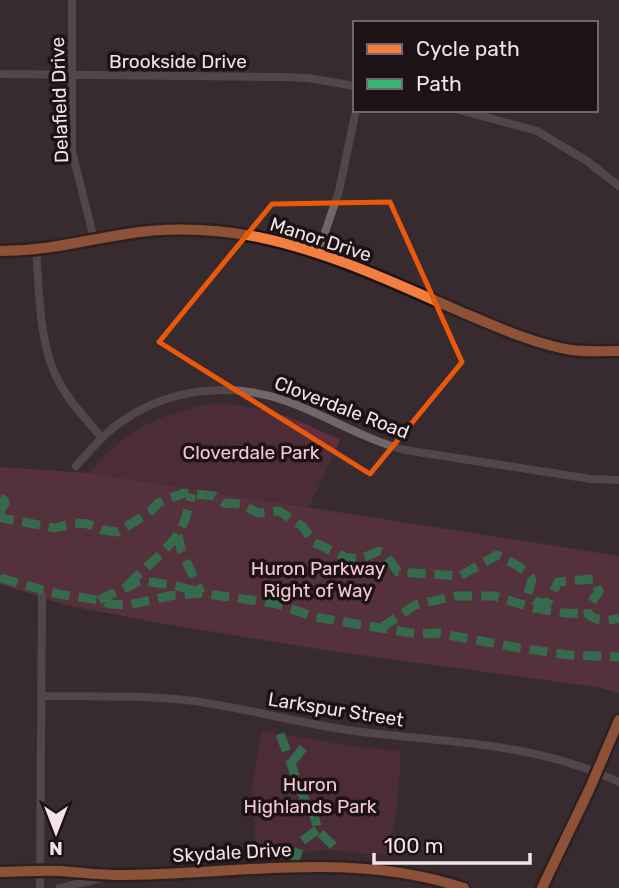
<svg xmlns="http://www.w3.org/2000/svg" width="619" height="888" viewBox="0 0 619 888" font-family="Rubik,sans-serif">
<style>
.green{fill:#652e3f}
.forest{fill:#75384c}
.lines{fill:none;stroke-linecap:round;stroke-linejoin:round}
.minor{stroke:#716669;stroke-width:8}
.quiet{stroke:#33b770;stroke-width:9;stroke-dasharray:18 9;stroke-linecap:butt}
.cycleway-casing{stroke:#1d1215;stroke-width:15}
.cycleway{stroke:#f27e40;stroke-width:10}
.marked{fill:none;stroke:#e8590c;stroke-width:5;stroke-linejoin:round}
.labels{text-anchor:middle;stroke-width:7;stroke-linejoin:round;paint-order:stroke}
.street-label{font-size:19px;fill:#f3e2e6;stroke:#1d1215}
.park-label{font-size:19px;fill:#f3c8d3;stroke:#1d1215}
</style>
<rect width="100%" height="100%" fill="#382b2f"/>
<path class="green" d="M215 403C268 407 293 417 340 440L309 507 89 473C126 429 160 413 215 403Z
M262 730 342 745 401 751 397 805 389 856 330 850 256 854 252 787Z"/>
<path class="forest" d="M0 467 89 473 619 556V693L597 687 338 652 165 624 65 605 0 584Z"/>
<g class="lines">
<path class="minor" d="M72 0V151L94 239
M0 74 281 77 308 78 355 86
M459 110 537 131 587 161 619 186
M36 250C40 294 38 343 59 382 70 403 87 420 102 438
M0 251C47 251 80 241 126 234 168 227 215 229 258 237 326 251 388 280 452 308 490 324 530 343 571 350 587 352 603 351 619 351
M318 253 339 191 356 110
M76 466C88 453 99 439 113 428 162 389 228 380 286 401 326 415 363 439 405 450L591 479 619 480
M42 696C97 697 153 694 207 703 256 711 305 724 354 731 446 743 532 741 619 782
M0 872C20 872 39 870 59 871 79 872 98 875 118 875 234 875 350 850 464 888
M40 888 42 595
M60 888 107 877
M542 888 590 788 619 720"/>
<path class="quiet" d="M0 498 4 500 5 503 0 511
M0 512 2 518 55 528 75 523 88 524 102 530 118 532 150 512 158 503 184 493 214 496 224 503 241 504 258 513 279 511 303 527 313 542 347 558H363L379 551 385 554 398 572 460 576 497 555C511 562 522 566 532 579L528 594C535 602 538 604 548 602L558 582 594 579 599 592 588 606V614C598 622 607 621 619 618
M178 535 181 550 201 593
M0 578 58 594 99 600 110 604 129 605 169 596 201 593 278 604 314 617 417 634 437 633 520 648 569 655 619 657
M127 586C144 568 163 555 177 535 186 524 188 507 192 494
M99 600 140 581 173 585 195 591
M381 628 415 605 456 596H494L534 608 565 613 588 614
M280 734C288 754 294 774 302 793 307 806 317 816 317 830L337 849
M292 762 307 743
M293 866 302 841 317 830"/>
<g class="cycleway-casing">
<path id="cycleway" d="M0 251C47 251 80 241 126 234 168 227 215 229 258 237 326 251 388 280 452 308 490 324 530 343 571 350 587 352 603 351 619 351
M0 872C20 872 39 870 59 871 79 872 98 875 118 875 234 875 350 850 464 888
M542 888 590 788 619 720"/>
</g>
<use href="#cycleway" class="cycleway"/>
</g>
<path d="M0 0H619V888H0ZM390 202 462 362 370 474 159 342 272 204Z" fill="#382b2f" fill-opacity=".55" fill-rule="evenodd"/>
<path class="marked" d="M390 202 462 362 370 474 159 342 272 204Z"/>
<g class="labels">
<g class="street-label">
<text x="178" y="68">Brookside Drive</text>
<text transform="translate(59 100) rotate(-92)" y="7">Delafield Drive</text>
<text transform="translate(321 239) rotate(18)" y="7">Manor Drive</text>
<text transform="translate(342 407) rotate(21)" y="7">Cloverdale Road</text>
<text transform="translate(336 709) rotate(9)" y="7">Larkspur Street</text>
<text transform="translate(232 852) rotate(-3)" y="7">Skydale Drive</text>
</g>
<g class="park-label">
<text x="251" y="459">Cloverdale Park</text>
<text x="318" y="575">Huron Parkway<tspan x="318" dy="22">Right of Way</tspan></text>
<text x="310" y="791">Huron<tspan x="310" dy="22">Highlands Park</tspan></text>
</g>
</g>
<rect x="353" y="21" width="245" height="91" fill="#1d1215" stroke="#736569" stroke-width="2"/>
<rect x="367" y="44" width="35" height="10" fill="#f27e40" stroke="#736569" stroke-width="2"/>
<text x="416" y="56" font-size="21" fill="#f3e2e6">Cycle path</text>
<rect x="367" y="79" width="35" height="10" fill="#33b770" stroke="#736569" stroke-width="2"/>
<text x="416" y="91" font-size="21" fill="#f3e2e6">Path</text>
<g transform="translate(56 832) rotate(180)" stroke="#1d1215" stroke-width="5" paint-order="stroke">
<path d="M0-5L12 26L0 18L-12 26Z" fill="#f3e2e6"/>
<text y="-10" font-size="19" font-weight="bold" text-anchor="middle" fill="#f3e2e6">N</text>
</g>
<path d="M374 853v10h156v-10" fill="none" stroke="#f3e2e6" stroke-width="3.5"/>
<text x="384" y="853" font-size="21" fill="#f3e2e6" stroke="#1d1215" stroke-width="5" paint-order="stroke">100 m</text>
</svg>
